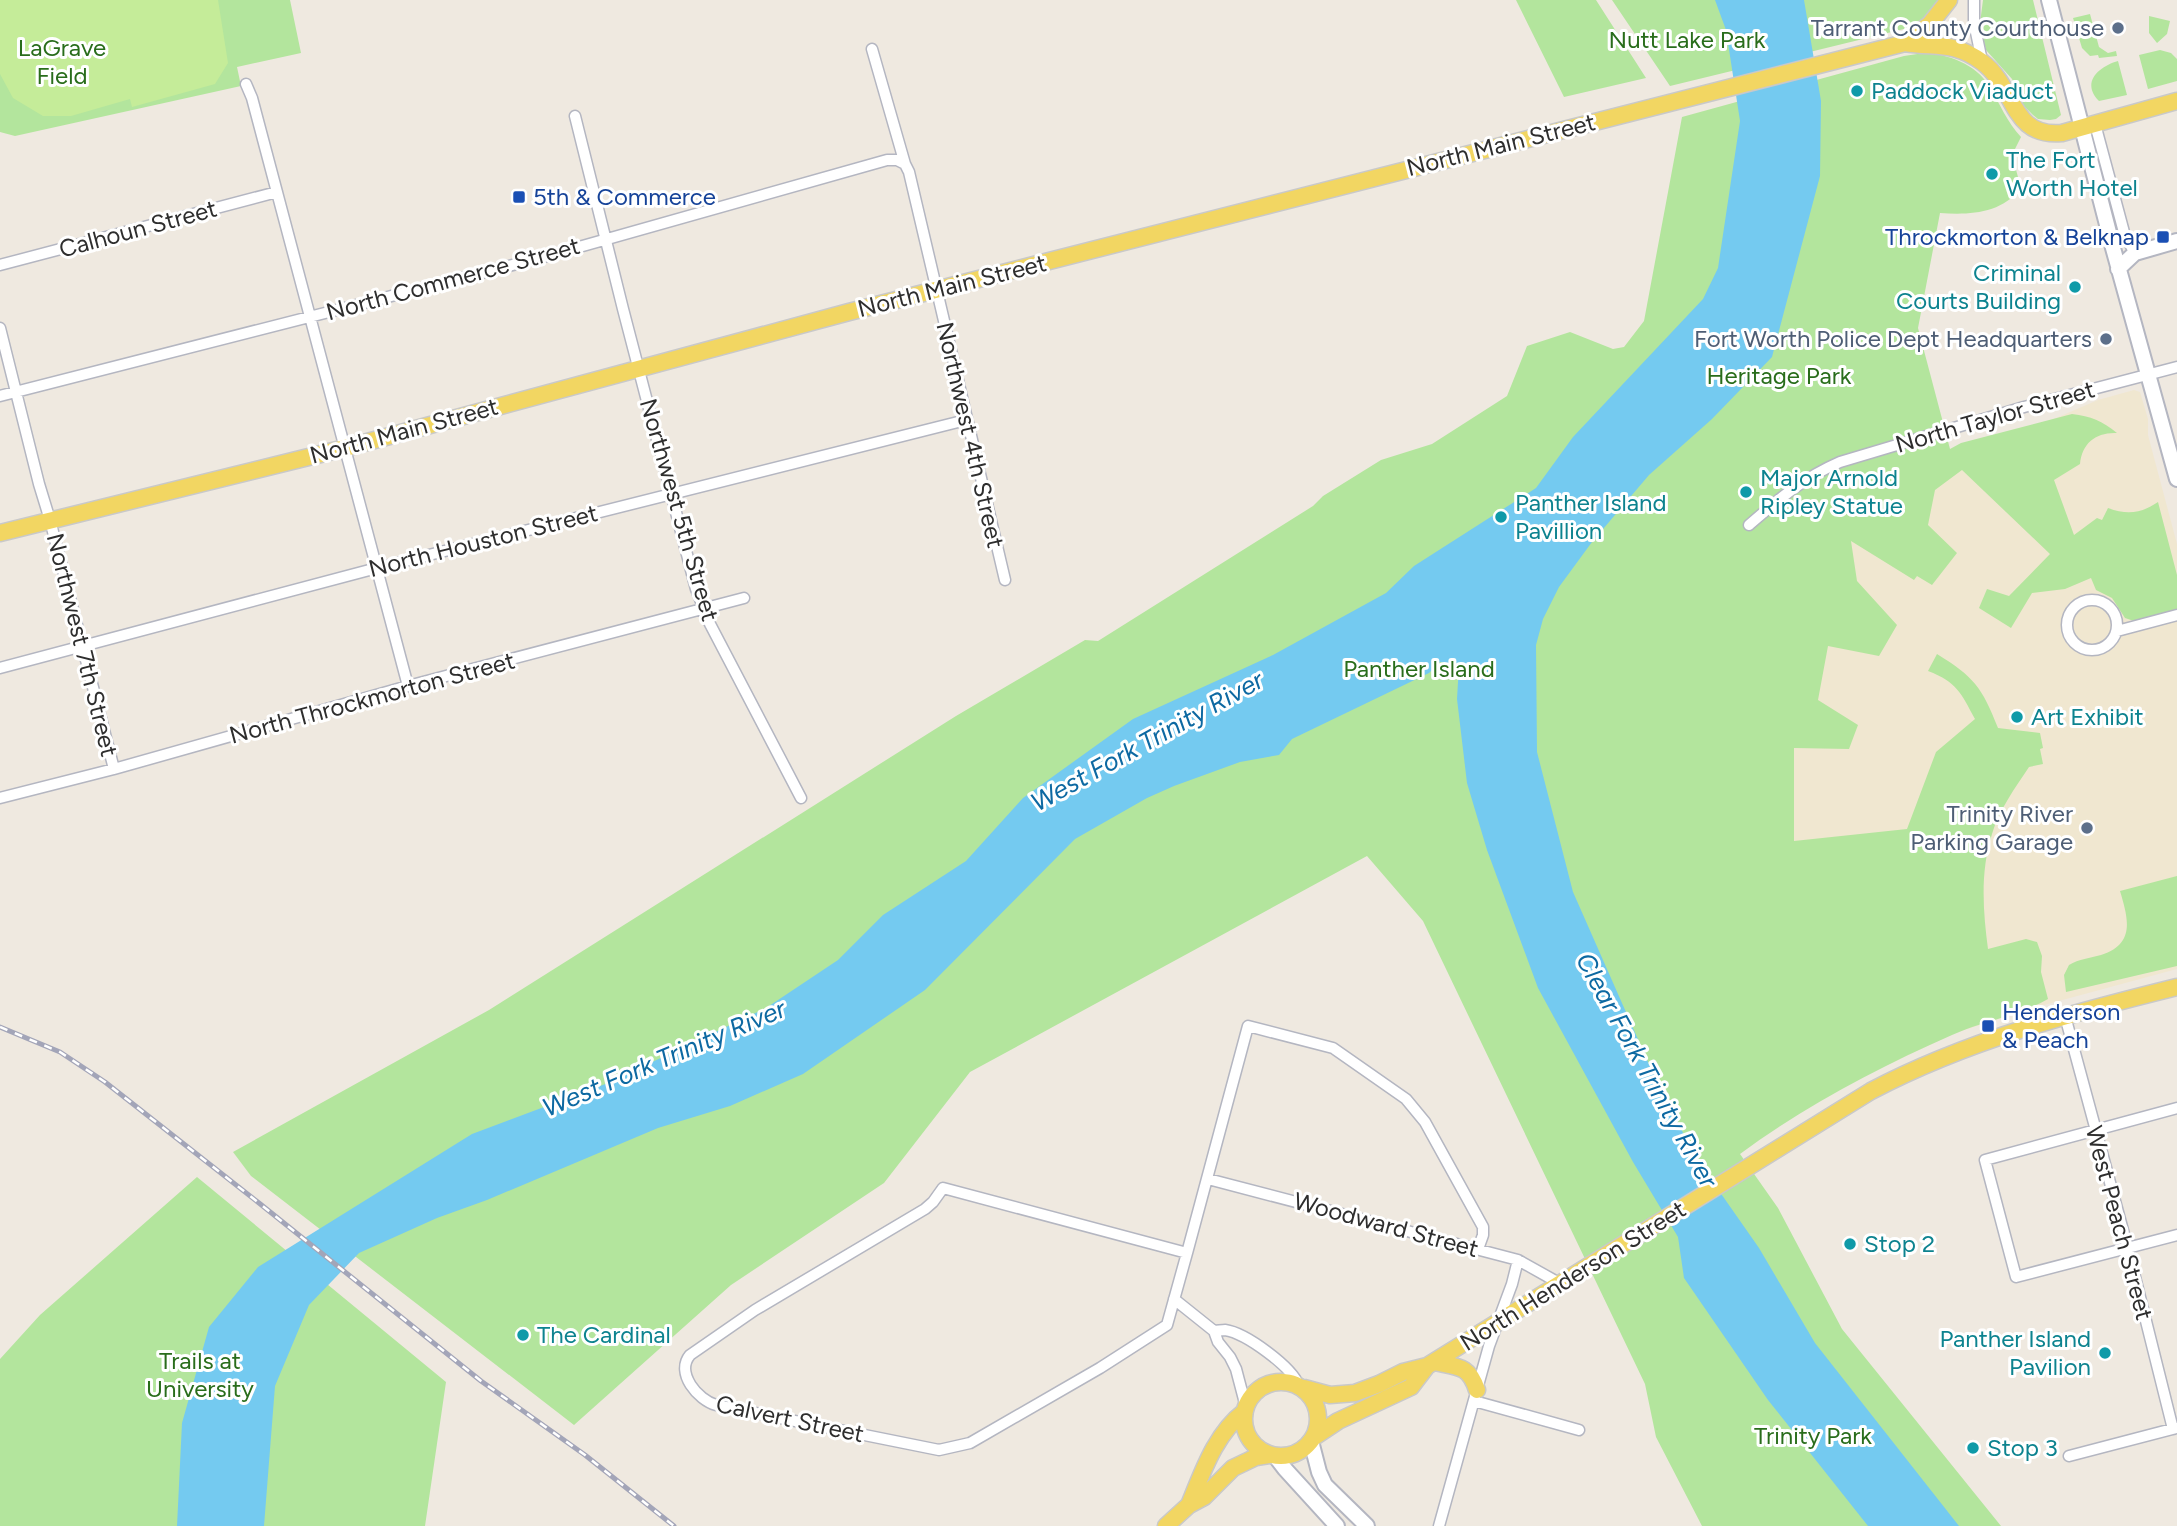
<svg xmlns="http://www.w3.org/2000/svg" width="2177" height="1526" viewBox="0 0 2177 1526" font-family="Figtree,sans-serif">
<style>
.education{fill:#f0e7d0}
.green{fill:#b3e59d}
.pitch{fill:#c5ec99}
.water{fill:#74caf0}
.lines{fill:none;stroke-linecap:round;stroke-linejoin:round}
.street-casing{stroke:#b4b6c1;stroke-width:13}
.secondary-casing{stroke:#b4b6c1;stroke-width:18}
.primary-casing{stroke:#c9c9c9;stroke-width:19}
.street{stroke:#fff;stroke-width:10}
.secondary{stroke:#fff;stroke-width:14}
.primary{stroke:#f2d662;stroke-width:16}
.rail-casing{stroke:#a3a5b8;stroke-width:5}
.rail{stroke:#fff;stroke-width:2.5;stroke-dasharray:8;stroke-linecap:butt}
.service-dot{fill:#5c6f8a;stroke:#fff;stroke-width:2.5}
.culture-dot{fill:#0f9aa8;stroke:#fff;stroke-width:2.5}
.transit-dot{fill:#1a4fb4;stroke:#fff;stroke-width:2.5}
.labels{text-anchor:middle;stroke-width:6;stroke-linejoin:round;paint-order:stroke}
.service-label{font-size:24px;fill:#4e5e75;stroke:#fff;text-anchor:end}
.park-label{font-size:24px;fill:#296d1b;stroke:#fff}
.culture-label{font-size:24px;fill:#0d838f;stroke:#fff;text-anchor:start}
.street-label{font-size:24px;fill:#2e2e2e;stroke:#fff}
.transit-label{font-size:24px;fill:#164399;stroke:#fff;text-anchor:start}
.water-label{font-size:26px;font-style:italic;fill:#0d69a2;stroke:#fff}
</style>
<rect width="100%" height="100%" fill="#efe9e0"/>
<path class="education" d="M2134 390 2140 392 2148 419V435L2177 544V969L2033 1008 1955 1033 1862 1077 1701 1054 1845 508 2098 400Z"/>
<path class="green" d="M0 0H290L301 53 237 67 241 86 15 136 0 132Z
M1516 0H1596L1646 78 1564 97Z
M1612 0H1941L1931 14 1908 28 1670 86Z
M1983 0H2033L2061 115 2056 119 2050 120 2038 119 2033 115 2024 106 2012 79 1986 50 1980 23Z
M2090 14 2099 47 2108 53 2116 51 2117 56 2099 58 2098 55 2090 56 2082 48 2073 18Z
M2149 16 2170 21 2167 34 2157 43 2149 33Z
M2160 50 2171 53 2177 59V81L2148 89 2139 55Z
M1924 53C1948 54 1976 64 1989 86 2000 104 2007 122 2021 137L2012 155 2021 188C2001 214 1969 215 1940 213L1918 328 1950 449 1961 443 2072 414C2091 416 2102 421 2117 433 2096 432 2082 443 2080 464L2054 480 2074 535 2097 518 2102 520 2108 508C2127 515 2140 514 2158 502L2177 575V609L2134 621 2125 618 2112 598 2096 590 2091 578 2065 589 2032 593 2011 628 1979 608 1987 589 2009 596 2050 554 1962 470 1935 490 1928 525 1957 553 1932 585 1917 576 1914 580 1851 541 1857 581 1897 625 1879 656 1828 646 1818 700 1858 725 1849 749 1794 748V841L1907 829 1936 752 1975 719C1961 693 1957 682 1928 671L1937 654C1974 677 1982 687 1998 728L2040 733 2043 748 2040 749 2043 764 2029 767C2015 788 1999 810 1992 834 1980 872 1983 911 1988 949L2026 939 2037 942 2042 956 2041 972 2048 999C2018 1016 1983 1021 1952 1035 1879 1067 1805 1106 1740 1154L1778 1208 1842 1329 2001 1526H1702L1656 1437 1645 1384 1423 921 1367 856 970 1072 884 1183 731 1285 574 1425 251 1176 233 1152 489 1010 956 716 1085 640 1098 641 1313 506 1323 496 1381 460 1432 444 1507 396 1527 346 1570 332 1613 349 1624 347 1644 321 1682 117 1904 56Z
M2118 61 2127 95 2099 101C2080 82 2100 66 2118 61Z
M2177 876V966L2066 992 2064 975 2069 965C2079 959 2090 958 2101 955 2136 944 2128 918 2120 891Z
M197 1177 446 1382 425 1526H0V1359L40 1315Z"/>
<path class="pitch" d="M0 0H218L228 63 215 84 132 107 130 99 71 116H43L13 98 0 74Z"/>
<path class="water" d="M1715 0H1804L1821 101 1820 176 1772 357 1712 419 1649 475 1592 542 1559 587 1543 619 1536 645 1537 752 1573 892 1648 1062 1694 1155 1759 1248 1815 1343 1959 1526H1868L1768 1400 1684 1278 1678 1237 1633 1162 1538 988 1487 850 1467 783 1457 699 1459 665 1440 662 1429 673 1292 739 1279 755 1240 762 1174 786 1147 798 1075 839 925 990 803 1074 730 1106 658 1128 487 1200 437 1218 359 1253 309 1305 275 1386 264 1526H177L182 1423 209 1327 258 1267 472 1134 608 1083 766 1008 838 960 883 915 966 861 1023 798 1133 719 1273 655 1386 593 1414 566 1536 488 1573 437 1703 299 1718 268 1740 121 1726 30Z"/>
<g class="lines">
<g class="street-casing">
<path id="street" d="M1974 0V23L1982 61
M872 49 905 164 909 172 1005 580
M246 84 252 98 408 686
M575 116 623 309 696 589 710 624 801 798
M2095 124 2125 236 2135 253
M0 265 277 192
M0 328 39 484 50 520 114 769
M0 396 540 258 887 160H897L905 164
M1749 525C1779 499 1803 478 1840 462L2024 407 2177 367
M2067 625a25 25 0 1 1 50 0a25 25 0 1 1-50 0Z
M2117 631 2177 615
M0 668 377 568 966 420
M0 798 114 769 408 686 744 598
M2065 1016 2128 1249 2173 1429
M2177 1108 1985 1160 2016 1277 2177 1235
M1208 1179 1518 1260 1559 1283
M943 1188 1187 1253 1167 1325 1100 1368 970 1443 939 1450 716 1405C698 1400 675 1373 690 1355L755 1310 925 1209 933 1202Z
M1187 1253 1248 1026 1333 1048 1406 1099 1425 1122 1483 1227V1235L1478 1249
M1174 1299 1214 1331 1218 1342 1230 1357 1236 1369 1246 1407
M1214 1331C1218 1331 1221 1330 1225 1330 1246 1333 1292 1367 1299 1386
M1474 1401 1579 1430
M2069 1456 2176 1428
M1439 1526 1489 1346 1512 1284 1518 1260"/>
</g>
<g class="secondary-casing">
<path id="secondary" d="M2049 0 2113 248 2177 479
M2118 269 2135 253 2177 241
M1311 1441 1319 1472 1325 1485 1367 1526
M1275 1456 1285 1469 1337 1526"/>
</g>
<g class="primary-casing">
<path id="primary" d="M1905 43 1930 24 1949 0
M0 533 345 448 849 312 1905 43C1936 48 1954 41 1982 62 2016 87 2010 138 2062 133L2177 101
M1434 1362C1458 1367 1469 1365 1477 1390
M1244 1419a37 37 0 1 1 74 0a37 37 0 1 1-74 0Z
M1304 1388 1330 1395 1355 1393 1379 1384 1403 1372 1427 1366 1871 1091C1968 1040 2072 1013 2177 987
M1314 1437 1338 1421 1411 1387 1427 1366
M1189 1505C1203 1471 1215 1434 1245 1411
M1166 1526 1189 1505 1204 1497 1233 1468 1256 1457 1269 1455"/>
</g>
<use href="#street" class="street"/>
<use href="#secondary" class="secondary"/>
<use href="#primary" class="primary"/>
<g class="rail-casing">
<path id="rail" d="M0 1027 60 1052 105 1082 259 1203 481 1381 585 1455 674 1526"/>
</g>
<use href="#rail" class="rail"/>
</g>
<g class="service-dot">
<circle cx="2118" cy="28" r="7"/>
<circle cx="2106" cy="339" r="7"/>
<circle cx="2087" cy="828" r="7"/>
</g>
<g class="culture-dot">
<circle cx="1857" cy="91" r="7"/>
<circle cx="1992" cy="174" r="7"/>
<circle cx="2075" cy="287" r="7"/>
<circle cx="1746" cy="492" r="7"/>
<circle cx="1501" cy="517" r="7"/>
<circle cx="2017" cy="717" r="7"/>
<circle cx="1850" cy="1244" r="7"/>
<circle cx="523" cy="1335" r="7"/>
<circle cx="2105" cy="1353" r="7"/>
<circle cx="1973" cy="1448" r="7"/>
</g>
<g class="transit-dot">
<rect x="512" y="190" width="14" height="14" rx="3.5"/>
<rect x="2156" y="230" width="14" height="14" rx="3.5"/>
<rect x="1981" y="1019" width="14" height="14" rx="3.5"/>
</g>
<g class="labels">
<g class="service-label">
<text x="2104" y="36">Tarrant County Courthouse</text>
<text x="2092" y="347">Fort Worth Police Dept Headquarters</text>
<text x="2073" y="822">Trinity River<tspan x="2073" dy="28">Parking Garage</tspan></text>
</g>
<g class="park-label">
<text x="1687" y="48">Nutt Lake Park</text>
<text x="62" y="56">LaGrave<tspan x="62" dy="28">Field</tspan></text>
<text x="1779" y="384">Heritage Park</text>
<text x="1419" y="677">Panther Island</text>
<text x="200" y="1369">Trails at<tspan x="200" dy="28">University</tspan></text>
<text x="1813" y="1444">Trinity Park</text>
</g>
<g class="culture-label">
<text x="1871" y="99">Paddock Viaduct</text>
<text x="2006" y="168">The Fort<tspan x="2006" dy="28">Worth Hotel</tspan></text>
<text x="2061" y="281" text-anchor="end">Criminal<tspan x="2061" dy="28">Courts Building</tspan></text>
<text x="1760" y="486">Major Arnold<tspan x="1760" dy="28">Ripley Statue</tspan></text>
<text x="1515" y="511">Panther Island<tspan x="1515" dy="28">Pavillion</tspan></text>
<text x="2031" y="725">Art Exhibit</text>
<text x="1864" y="1252">Stop 2</text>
<text x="537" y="1343">The Cardinal</text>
<text x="2091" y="1347" text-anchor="end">Panther Island<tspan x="2091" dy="28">Pavilion</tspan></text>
<text x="1987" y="1456">Stop 3</text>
</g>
<g class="street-label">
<text transform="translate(1501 145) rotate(-14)" y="8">North Main Street</text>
<text transform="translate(138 229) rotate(-15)" y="8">Calhoun Street</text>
<text transform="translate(453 279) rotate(-15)" y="8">North Commerce Street</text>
<text transform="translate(952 286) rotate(-14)" y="8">North Main Street</text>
<text transform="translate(1995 417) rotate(-16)" y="8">North Taylor Street</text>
<text transform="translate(404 431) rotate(-15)" y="8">North Main Street</text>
<text transform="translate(970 435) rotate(77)" y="8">Northwest 4th Street</text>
<text transform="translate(679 510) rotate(74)" y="8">Northwest 5th Street</text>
<text transform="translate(483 541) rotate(-14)" y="8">North Houston Street</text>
<text transform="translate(82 645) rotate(76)" y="8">Northwest 7th Street</text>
<text transform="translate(372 698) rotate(-15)" y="8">North Throckmorton Street</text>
<text transform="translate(2119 1223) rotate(75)" y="8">West Peach Street</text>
<text transform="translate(1386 1225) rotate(15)" y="8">Woodward Street</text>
<text transform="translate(1573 1276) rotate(-32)" y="8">North Henderson Street</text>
<text transform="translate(790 1419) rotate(12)" y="8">Calvert Street</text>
</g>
<g class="transit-label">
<text x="533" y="205">5th &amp; Commerce</text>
<text x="2149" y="245" text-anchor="end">Throckmorton &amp; Belknap</text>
<text x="2002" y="1020">Henderson<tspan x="2002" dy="28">&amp; Peach</tspan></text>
</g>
<g class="water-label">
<text transform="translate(1147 741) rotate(-29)" y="9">West Fork Trinity River</text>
<text transform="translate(664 1058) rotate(-23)" y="9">West Fork Trinity River</text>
<text transform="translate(1647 1070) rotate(61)" y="9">Clear Fork Trinity River</text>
</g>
</g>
</svg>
